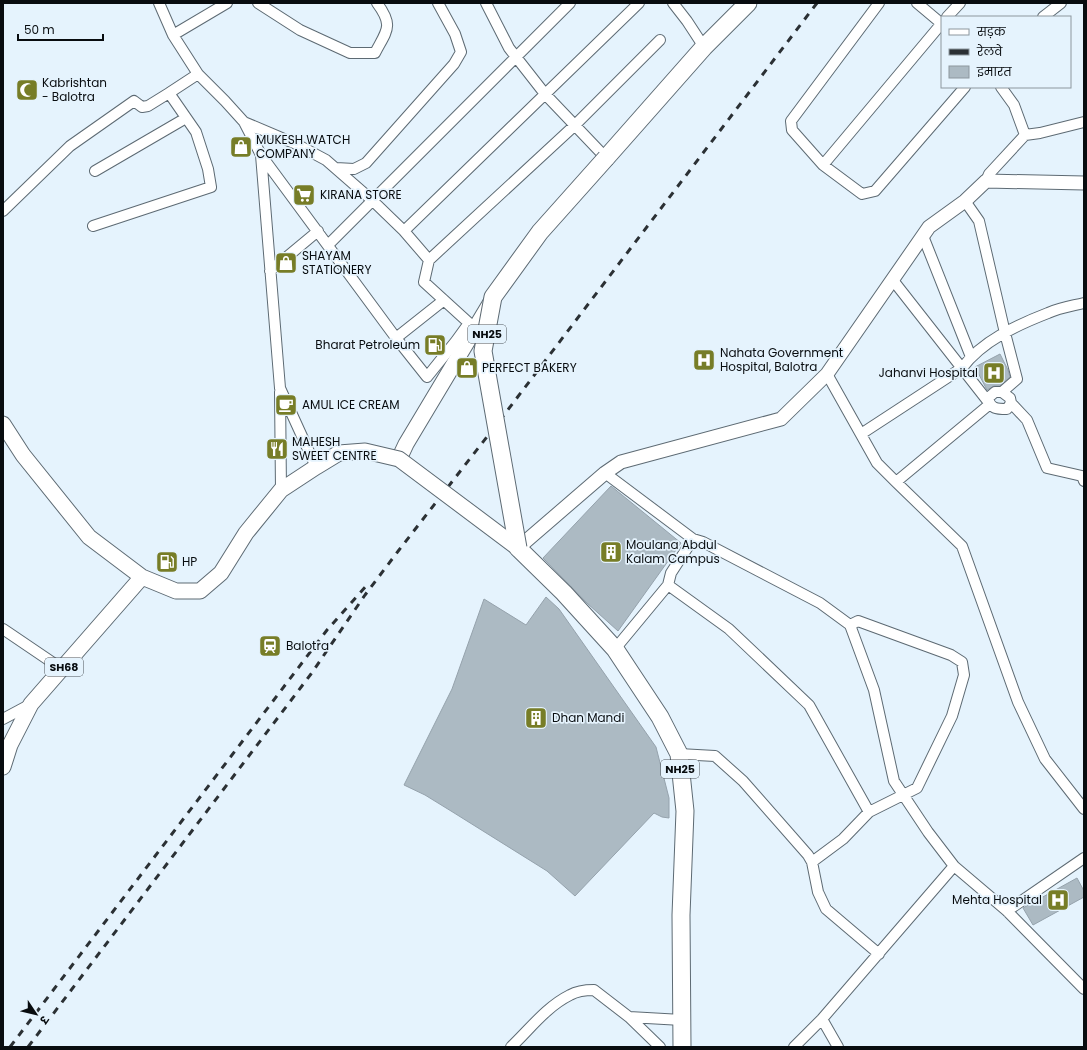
<svg xmlns="http://www.w3.org/2000/svg" width="1087" height="1050" viewBox="0 0 1087 1050" font-family="Poppins,'Noto Sans Devanagari',sans-serif">
<style>
.building{fill:#acbac3;stroke:#95a2ac}
.lines{fill:none;stroke-linecap:round;stroke-linejoin:round}
.street-casing{stroke:#5d6a73;stroke-width:12}
.secondary-casing{stroke:#5d6a73;stroke-width:15}
.primary-casing{stroke:#5d6a73;stroke-width:17}
.highway-casing{stroke:#5d6a73;stroke-width:19}
.street{stroke:#fff;stroke-width:10}
.secondary{stroke:#fff;stroke-width:13}
.primary{stroke:#fff;stroke-width:15}
.highway{stroke:#fff;stroke-width:17}
.rail{stroke:#2b3034;stroke-width:3;stroke-dasharray:7 7;stroke-linecap:butt}
.primary-bridge-casing{stroke:#5d6a73;stroke-width:17;stroke-linecap:butt}
.highway-bridge-casing{stroke:#5d6a73;stroke-width:19;stroke-linecap:butt}
.primary-bridge{stroke:#fff;stroke-width:15}
.highway-bridge{stroke:#fff;stroke-width:17}
.labels{text-anchor:middle;stroke-width:3.5;stroke-linejoin:round;paint-order:stroke}
.shield{fill:#e5f3fd;stroke:#4a5156;stroke-width:1}
.shield-label{font-size:11px;font-weight:bold;fill:#080c0f}
.poi-label{font-size:12px;fill:#080c0f;stroke:#e5f3fd;text-anchor:start}
</style>
<rect width="100%" height="100%" fill="#e5f3fd"/>
<path class="building" d="M1000 354 1008 370 1010 377 1000 386H994L987 390 975 367Z
M611 486 681 543 618 631 588 604 543 558Z
M546 597 559 609 656 747 669 798V818L662 817 654 813 575 896 547 871 451 811 425 795 404 785 452 689 484 599 526 625Z
M1077 878 1084 891V897L1033 925 1023 908Z"/>
<g class="lines">
<g class="street-casing">
<path id="street" d="M159 3 173 35 198 74 225 101 244 122 261 155 396 338 427 377 456 341 469 323 424 282 429 260 404 231 373 201 326 160 296 144 244 122
M258 3 300 30 350 53H375C387 30 394 26 377 3
M486 3 509 48 545 94 606 158
M673 3 687 21 704 47
M879 3 791 121 792 130 823 165 862 194 875 191 965 87
M917 3 942 24
M947 17 960 3
M1043 17 1061 3
M173 35 227 3
M1001 87 1014 105 1025 135
M169 93 198 74
M261 155 280 388 316 467
M823 165 942 23
M336 168 354 169 366 163 454 64 461 52 455 34 438 3
M95 171 186 118
M986 181 989 174 1025 135 1040 133 1084 122
M965 201 979 221 1005 333 1017 379 1002 392
M3 211 70 146 134 101 142 107 148 106 169 93 196 132 208 169 211 187 93 226
M404 231 639 3
M923 236 971 357
M328 245 570 3
M429 260 574 126 660 40
M270 271 318 231
M892 279 990 404 896 482
M396 338 444 300
M827 374 877 463 896 482 962 546 1018 702 1045 759 1084 809
M280 392 281 490
M995 392H1002L1010 398 1011 403 1007 409C997 409 990 409 988 398Z
M1011 403 1027 420 1047 468 1082 476 1084 481
M861 434 962 368C982 341 1017 325 1048 313 1059 308 1072 306 1084 303
M605 473 693 539 703 542 820 603 850 625 874 690 894 781 928 832 954 866 1007 911 1084 989
M668 585 729 629 809 705 869 812
M3 629 62 669
M615 649 668 585 671 573 693 539
M3 719 31 704
M679 754 715 756 743 781 808 855 812 862 818 892 826 909 879 954
M812 862 843 839 869 812 917 788 952 716 964 675 962 662 951 655 858 621 850 625
M1007 911 1084 858
M629 1017 682 1020
M822 1019 838 1047
M511 1047C530 1029 546 1007 570 995 577 991 586 990 594 990L629 1017 660 1047
M794 1047 822 1019 954 866"/>
</g>
<g class="secondary-casing">
<path id="secondary" d="M518 548 605 473 621 462 781 419 827 374 929 227 965 201 986 181 1084 183"/>
</g>
<g class="primary-casing">
<path id="primary" d="M3 424 23 455 89 537 142 577 176 591H200L221 573 246 533 281 490 316 467 339 453
M399 459 406 444 491 302
M3 767 10 745 31 704 142 577"/>
</g>
<g class="highway-casing">
<path id="highway" d="M606 158 704 47 748 3
M518 548 564 593 615 649 660 717 679 754 685 811 681 915 682 1047"/>
</g>
<use href="#street" class="street"/>
<use href="#secondary" class="secondary"/>
<use href="#primary" class="primary"/>
<use href="#highway" class="highway"/>
<path class="rail" d="M10 1047 327 630 367 585
M28 1047 311 674 365 595 399 550 507 411 817 3"/>
<g class="primary-bridge-casing">
<path id="primary-bridge" d="M339 453 365 451 399 459 518 548"/>
</g>
<g class="highway-bridge-casing">
<path id="highway-bridge" d="M518 548 483 351 493 297 540 232 606 158"/>
</g>
<use href="#primary-bridge" class="primary-bridge"/>
<use href="#highway-bridge" class="highway-bridge"/>
</g>
<defs>
<g id="mosque-square" transform="scale(1.15)"><rect x="-9" y="-9" width="18" height="18" rx="4" fill="#777d27" stroke="#e5f3fd"/><path d="M3.5-4.9A6 6 0 1 0 3.5 4.9A5 5 0 1 1 3.5-4.9Z" fill="#fff"/></g>
<g id="shop-square" transform="scale(1.15)"><rect x="-9" y="-9" width="18" height="18" rx="4" fill="#777d27" stroke="#e5f3fd"/><path d="M-5-2.5h2.3a2.7 3.5 0 0 1 5.4 0H5L5.5 6h-11ZM-1.5-2.5h3a1.5 2.3 0 0 0-3 0Z" fill="#fff"/></g>
<g id="supermarket-square" transform="scale(1.15)"><rect x="-9" y="-9" width="18" height="18" rx="4" fill="#777d27" stroke="#e5f3fd"/><path d="M-6-5.5h2.5l.6 2H6L4.5 2H-2.5L-4.4-4H-6ZM-1.5 3.2a1.3 1.3 0 1 0 .1 0ZM3 3.2a1.3 1.3 0 1 0 .1 0Z" fill="#fff"/></g>
<g id="fuel-square" transform="scale(1.15)"><rect x="-9" y="-9" width="18" height="18" rx="4" fill="#777d27" stroke="#e5f3fd"/><path d="M-5.5-6h7V0h2V4h1.3V-2.5L3-4.5l.8-.8L6-3V5H2.5V1h-1V6h-7ZM-4.2-4.7v3.2H.2V-4.7Z" fill="#fff"/></g>
<g id="hospital-square" transform="scale(1.15)"><rect x="-9" y="-9" width="18" height="18" rx="4" fill="#777d27" stroke="#e5f3fd"/><path d="M-5-5h3v3.5h4V-5h3V5h-3V1.5h-4V5h-3Z" fill="#fff"/></g>
<g id="cafe-square" transform="scale(1.15)"><rect x="-9" y="-9" width="18" height="18" rx="4" fill="#777d27" stroke="#e5f3fd"/><path d="M-5.5-4.5H6V0H3Q3 3.5 0 3.5H-2.5Q-5.5 3.5-5.5 0ZM3-3.2v2h1.7v-2ZM-6 4.5H4V6H-6Z" fill="#fff"/></g>
<g id="restaurant-square" transform="scale(1.15)"><rect x="-9" y="-9" width="18" height="18" rx="4" fill="#777d27" stroke="#e5f3fd"/><path d="M-5-6h1v4h1v-4h1v4h1v-4h1v5L-1.5 .5V6h-2V.5L-5-1ZM5-6V6H3V1.5H1.5Q1.5-4 5-6Z" fill="#fff"/></g>
<g id="building-square" transform="scale(1.15)"><rect x="-9" y="-9" width="18" height="18" rx="4" fill="#777d27" stroke="#e5f3fd"/><path d="M-4-6H4V6H1V3H-1V6H-4ZM-2.5-4.3h1.7v1.8h-1.7ZM.8-4.3h1.7v1.8H.8ZM-2.5-1h1.7V.8h-1.7ZM.8-1h1.7V.8H.8Z" fill="#fff"/></g>
<g id="station-square" transform="scale(1.15)"><rect x="-9" y="-9" width="18" height="18" rx="4" fill="#777d27" stroke="#e5f3fd"/><path d="M-3-6H3Q5-6 5-4V2Q5 4 3 4L4.5 6H3L1.5 4h-3L-3 6H-4.5L-3 4Q-5 4-5 2V-4Q-5-6-3-6ZM-3.5-4v3h7v-3ZM-3.5 1v1.5H-2V1ZM2 1v1.5H3.5V1Z" fill="#fff"/></g>
</defs>
<g fill-rule="evenodd">
<use href="#mosque-square" x="27" y="90"/>
<use href="#shop-square" x="241" y="147"/>
<use href="#supermarket-square" x="304" y="195"/>
<use href="#shop-square" x="286" y="263"/>
<use href="#fuel-square" x="435" y="345"/>
<use href="#hospital-square" x="704" y="360"/>
<use href="#shop-square" x="467" y="368"/>
<use href="#hospital-square" x="994" y="373"/>
<use href="#cafe-square" x="286" y="405"/>
<use href="#restaurant-square" x="277" y="449"/>
<use href="#building-square" x="611" y="552"/>
<use href="#fuel-square" x="167" y="562"/>
<use href="#station-square" x="270" y="646"/>
<use href="#building-square" x="536" y="718"/>
<use href="#hospital-square" x="1058" y="900"/>
</g>
<g class="labels">
<g class="shield">
<rect x="468" y="325" width="38" height="18" rx="3"/>
<rect x="45" y="658" width="38" height="18" rx="3"/>
<rect x="661" y="760" width="38" height="18" rx="3"/>
</g>
<g class="shield-label">
<text x="487" y="338">NH25</text>
<text x="64" y="671">SH68</text>
<text x="680" y="773">NH25</text>
</g>
<g class="poi-label">
<text x="42" y="87">Kabrishtan<tspan x="42" dy="14">- Balotra</tspan></text>
<text x="256" y="144">MUKESH WATCH<tspan x="256" dy="14">COMPANY</tspan></text>
<text x="320" y="199">KIRANA STORE</text>
<text x="302" y="260">SHAYAM<tspan x="302" dy="14">STATIONERY</tspan></text>
<text x="420" y="349" text-anchor="end">Bharat Petroleum</text>
<text x="720" y="357">Nahata Government<tspan x="720" dy="14">Hospital, Balotra</tspan></text>
<text x="482" y="372">PERFECT BAKERY</text>
<text x="978" y="377" text-anchor="end">Jahanvi Hospital</text>
<text x="302" y="409">AMUL ICE CREAM</text>
<text x="292" y="446">MAHESH<tspan x="292" dy="14">SWEET CENTRE</tspan></text>
<text x="626" y="549">Moulana Abdul<tspan x="626" dy="14">Kalam Campus</tspan></text>
<text x="182" y="566">HP</text>
<text x="286" y="650">Balotra</text>
<text x="552" y="722">Dhan Mandi</text>
<text x="1042" y="904" text-anchor="end">Mehta Hospital</text>
</g>
</g>
<rect width="1087" height="1050" fill="none" stroke="#080c0f" stroke-width="8"/>
<rect x="941" y="16" width="130" height="72" fill="#e5f3fd" stroke="#8d979e"/>
<rect x="949" y="29" width="20" height="6" fill="#ffffff" stroke="#8d979e"/>
<text x="977" y="36" font-size="12" fill="#080c0f">सड़क</text>
<rect x="949" y="49" width="20" height="6" fill="#2b3034" stroke="#8d979e"/>
<text x="977" y="56" font-size="12" fill="#080c0f">रेलवे</text>
<rect x="949" y="66" width="20" height="12" fill="#acbac3" stroke="#8d979e"/>
<text x="977" y="76" font-size="12" fill="#080c0f">इमारत</text>
<g transform="translate(36 1014) rotate(125)" stroke="#e5f3fd" stroke-width="3" paint-order="stroke">
<path d="M0-3L7 15L0 10L-7 15Z" fill="#080c0f"/>
<text y="-6" font-size="11" font-weight="bold" text-anchor="middle" fill="#080c0f">उ</text>
</g>
<path d="M18 34v6h85v-6" fill="none" stroke="#080c0f" stroke-width="2"/>
<text x="24" y="34" font-size="12" fill="#080c0f" stroke="#e5f3fd" stroke-width="3" paint-order="stroke">50 m</text>
</svg>
